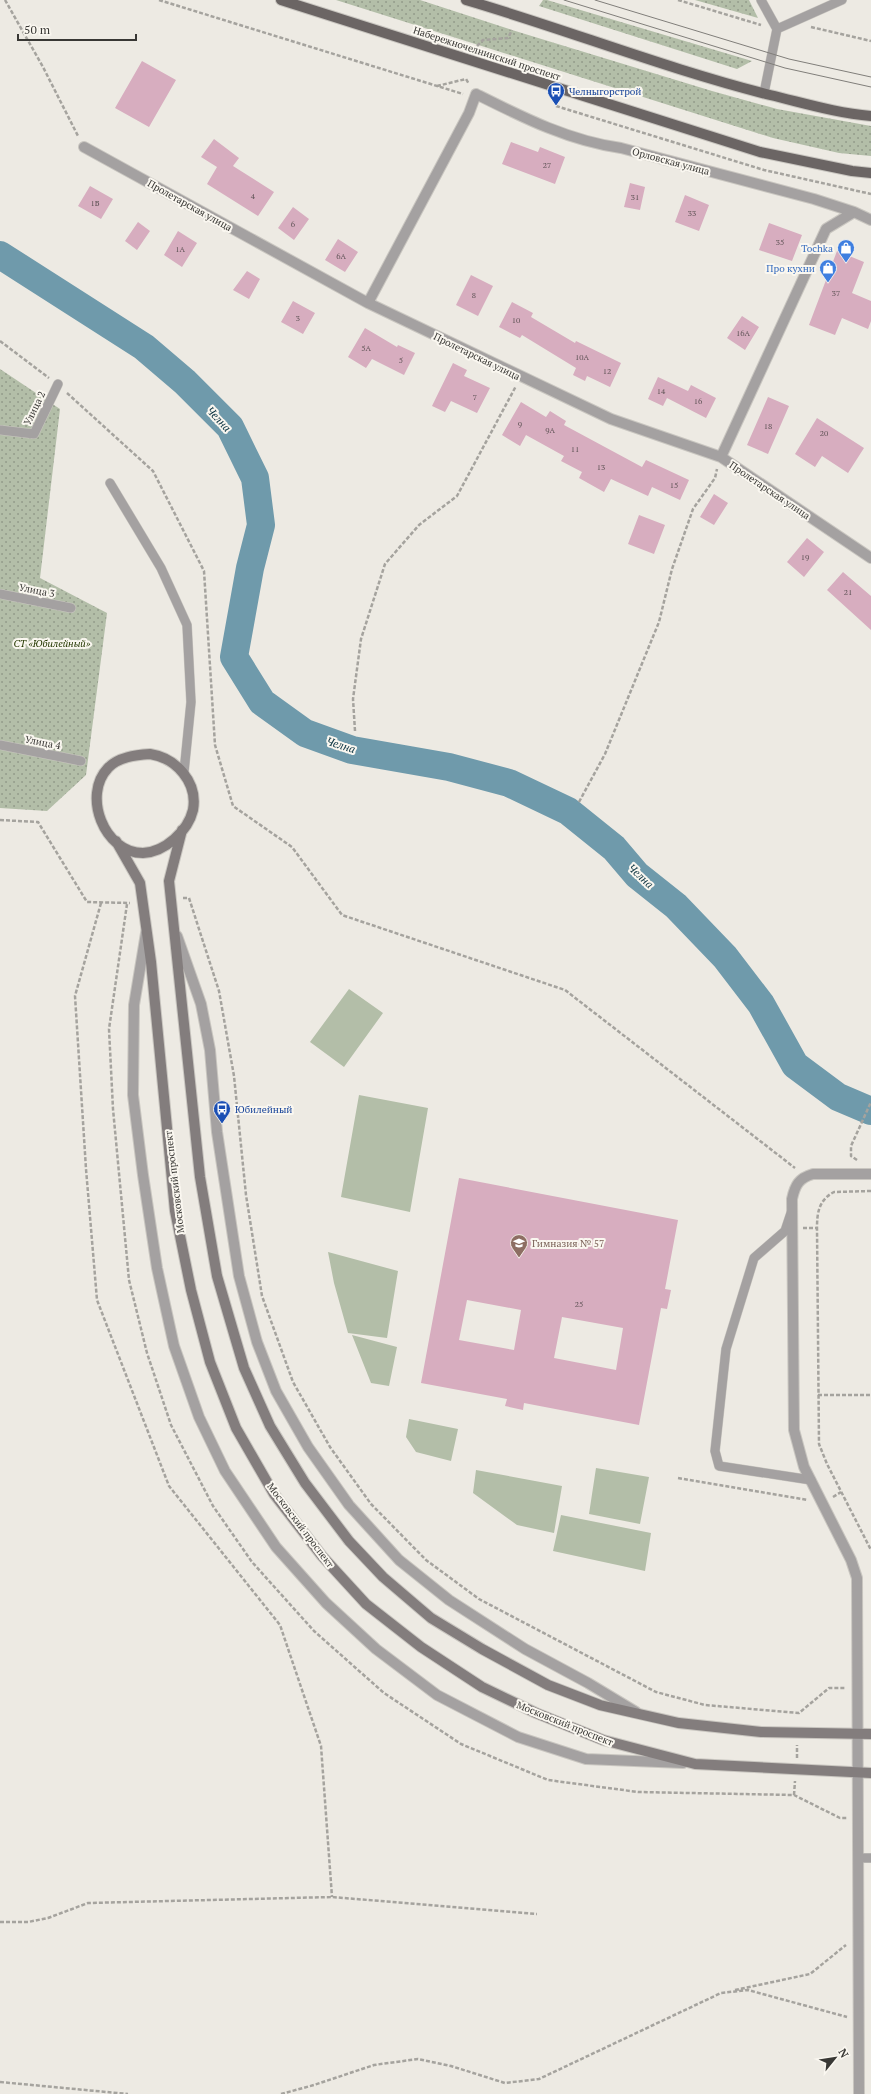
<svg xmlns="http://www.w3.org/2000/svg" width="871" height="2094" viewBox="0 0 871 2094" font-family="'PT Serif',serif">
<style>
.grass{fill:url(#grass-dots)}
.park{fill:#b3bea8}
.lines{fill:none;stroke-linecap:round;stroke-linejoin:round}
.river{stroke:#6f9aab;stroke-width:28}
.building{fill:#d7adbf;fill-rule:evenodd}
.service-casing{stroke:#c9c6c0;stroke-width:10}
.minor-casing{stroke:#c9c6c0;stroke-width:12}
.secondary-casing{stroke:#c9c6c0;stroke-width:12}
.primary-casing{stroke:#c9c6c0;stroke-width:12}
.path{stroke:#a5a39e;stroke-width:2.5;stroke-dasharray:4 2;stroke-linecap:butt}
.service{stroke:#a4a1a1;stroke-width:9}
.minor{stroke:#a4a1a1;stroke-width:10}
.secondary{stroke:#837d7d;stroke-width:10}
.primary{stroke:#6b6564;stroke-width:10}
.tram{stroke:#807e7a;stroke-width:1}
.labels{text-anchor:middle;stroke-width:4;stroke-linejoin:round;paint-order:stroke}
.number-label{font-size:8px;fill:#605457}
.street-label{font-size:10px;fill:#383734;stroke:#faf7f0}
.transit-label{font-size:10px;fill:#164399;stroke:#faf7f0;text-anchor:start}
.shop-label{font-size:10px;fill:#366cbe;stroke:#faf7f0;text-anchor:end}
.park-label{font-size:10px;font-style:italic;fill:#243800;stroke:#faf7f0}
.education-label{font-size:10px;fill:#785e54;stroke:#faf7f0;text-anchor:start}
.water-label{font-size:11px;font-style:italic;fill:#08313f;stroke:#faf7f0}
</style>
<defs>
<pattern id="grass-dots" width="8" height="8" patternUnits="userSpaceOnUse"><rect width="8" height="8" fill="#b3bea8"/><path d="M2 2h.1M6 6h.1" fill="none" stroke="#939b8a" stroke-width="1.8" stroke-linecap="round"/></pattern>
</defs>
<rect width="100%" height="100%" fill="#edeae3"/>
<path class="grass" d="M336 0H420L512 30 712 91 777 109 871 126V156L839 153 773 138Z
M543 0H547L752 61 737 69 539 6Z
M695 0H749L758 18Z
M0 369 60 409 40 578 107 613 86 775 47 811 0 808Z"/>
<path class="park" d="M349 989 383 1013 344 1067 310 1042Z
M359 1095 428 1108 410 1212 341 1197Z
M328 1252 398 1271 387 1338 348 1333 334 1283Z
M352 1335 397 1347 389 1386 371 1383Z
M409 1419 458 1429 451 1461 416 1452 406 1437Z
M596 1468 649 1477 640 1524 589 1514Z
M476 1470 562 1486 554 1533 517 1525 473 1493Z
M561 1515 651 1533 645 1571 553 1551Z"/>
<g class="lines">
<path class="river" d="M0 255 144 347 185 382 230 427 255 478 261 525 250 568 234 657 262 702 305 733 352 750 449 767 509 783 568 811 614 848 637 875 676 906 725 957 761 1004 795 1065 838 1097 871 1111"/>
</g>
<path class="building" d="M142 61 176 80 149 127 115 108Z
M214 139 239 158 233 166 274 192 258 216 207 184 217 167 201 157Z
M511 142 538 152 540 147 565 157 555 184 502 164Z
M630 183 645 187 640 210 624 207Z
M90 186 113 199 101 219 78 206Z
M685 195 709 205 699 231 675 222Z
M293 207 309 219 294 240 278 228Z
M138 222 150 231 137 250 125 241Z
M769 223 802 235 792 261 759 250Z
M178 231 197 243 182 267 164 255Z
M338 239 358 252 345 272 325 260Z
M837 251 864 262 852 293 871 301V321L868 329 842 318 835 335 809 325Z
M247 271 260 279 249 299 233 290Z
M471 275 493 286 478 316 456 305Z
M293 301 315 313 303 334 281 322Z
M512 302 533 313 531 317 575 343 576 341 621 363 610 387 587 376 585 381 573 375 576 368 522 335 520 338 499 327Z
M742 316 759 327 745 350 727 338Z
M365 328 397 347 398 345 415 353 404 375 372 359 366 368 348 357Z
M453 363 467 370 464 376 490 388 477 413 451 401 445 412 432 406Z
M658 377 688 391 691 385 716 398 706 418 667 398 663 406 648 399Z
M768 397 789 406 768 454 747 445Z
M521 402 546 417 550 411 566 421 564 425 642 467 646 460 689 480 680 500 652 487 648 496 611 479 604 492 579 478 582 472 561 461 564 456 526 435 520 446 502 435Z
M817 418 864 448 848 473 822 456 815 467 795 454Z
M714 494 728 503 714 525 700 517Z
M639 515 665 525 654 554 628 544Z
M807 538 824 552 804 577 787 562Z
M843 572 871 596V630L827 590Z
M459 1178 678 1220 665 1289 671 1290 667 1309 661 1308 639 1425 524 1403 523 1410 505 1406 507 1399 421 1383ZM467 1300 521 1310 514 1350 459 1340ZM562 1317 623 1328 616 1370 554 1358Z"/>
<g class="lines">
<g class="service-casing">
<path id="service" d="M761 0 777 29
M764 93 777 29 842 0
M0 430 34 434 58 384
M110 483 161 568 187 625 191 702 184 772
M0 594 71 608
M0 745 81 761
M791 1213 785 1231 754 1258 726 1349 715 1451 719 1466 811 1480
M859 1858H871"/>
</g>
<g class="minor-casing">
<path id="minor" d="M84 147 368 303 611 419 721 457 871 558
M368 303 469 113 476 94C522 117 569 141 621 148L814 199 854 212 871 220
M721 457 826 229 854 212
M146 933 134 1005 133 1095 143 1175 157 1268 174 1346 199 1417 225 1471 276 1547 326 1603 376 1649 437 1695 518 1737 586 1759 683 1763
M177 936 201 1004 210 1050 217 1132 239 1276 257 1342 276 1391 308 1447 349 1505 399 1560 449 1600 525 1649 588 1683 636 1712
M859 2094 857 1578 851 1560 804 1467 794 1430 792 1199C795 1185 799 1178 813 1174H871"/>
</g>
<g class="secondary-casing">
<path id="secondary" d="M150 754C176 758 198 782 193 810 188 831 165 852 143 853 104 853 82 795 108 768 118 757 136 755 150 754Z
M182 830 169 881 200 1177 217 1276 244 1368 270 1426 305 1483 349 1541 383 1577 431 1618 482 1649 548 1685 600 1705 679 1723 761 1732 871 1734
M116 841 140 883 151 962 175 1211 191 1290 210 1362 236 1428 274 1494 322 1556 366 1604 421 1647 482 1687 536 1713 603 1740 695 1764 871 1773"/>
</g>
<g class="primary-casing">
<path id="primary" d="M281 0 760 152 852 171 871 173
M466 0C568 30 667 69 770 95 804 103 836 113 871 116"/>
</g>
<path class="path" d="M5 0 43 67 78 136
M159 0 463 94
M678 0 761 25
M811 27 871 41
M477 46 483 40 508 38 512 30
M437 86 466 79 469 84
M556 106 764 170 871 194
M0 341 49 378
M67 393 153 471 204 571 215 745 233 806 292 847 342 915 565 990 795 1168
M355 731 353 699 361 639 385 564 419 525 457 496 516 386
M579 802 605 754 659 622 672 569 693 509 715 478 717 469
M0 820 38 822 87 902 130 903
M183 898H189L219 991 234 1076 246 1195 262 1296 293 1382 330 1447 371 1504 426 1560 479 1599 656 1692 705 1705 799 1713 829 1688H845
M101 903 75 996 86 1169 97 1300 169 1486 280 1625 321 1746 332 1897
M127 904 109 1029 113 1109 129 1280 147 1353 171 1425 213 1506 252 1562 314 1631 384 1693 461 1744 548 1780 638 1792 794 1795 840 1818H847
M857 1160 851 1156V1146L871 1102
M871 1191 834 1192C819 1200 817 1212 817 1228L819 1444 827 1464 871 1550
M803 1228H817
M818 1395H871
M678 1478 808 1500
M833 1497 841 1492
M797 1758V1745
M794 1795 795 1781
M0 1922H28L48 1918 88 1903 332 1897 537 1914
M735 1990 810 1974 846 1945
M0 2082 128 2094
M281 2094 314 2085 374 2065 418 2059 451 2066 505 2083 539 2079 721 1993 748 1990 847 2017"/>
<use href="#service" class="service"/>
<use href="#minor" class="minor"/>
<use href="#secondary" class="secondary"/>
<use href="#primary" class="primary"/>
<path class="tram" d="M564 0 785 68 871 87
M595 0 789 59 871 77"/>
</g>
<defs>
<g id="bus-pin" transform="scale(0.9)"><path d="M0 17L-7.5 6A9.5 9.5 0 1 1 7.5 6Z" fill="#1a4fb4" stroke="#faf7f0"/><path d="M-5-6H5V4H4V6H2V4H-2V6H-4V4H-5ZM-3.5-4V0h7V-4ZM-3.5 1.2v1.5H-2V1.2ZM2 1.2v1.5H3.5V1.2Z" fill="#fff"/></g>
<g id="shop-pin" transform="scale(0.9)"><path d="M0 17L-7.5 6A9.5 9.5 0 1 1 7.5 6Z" fill="#3f7fe0" stroke="#faf7f0"/><path d="M-5-2.5h2.3a2.7 3.5 0 0 1 5.4 0H5L5.5 6h-11ZM-1.5-2.5h3a1.5 2.3 0 0 0-3 0Z" fill="#fff"/></g>
<g id="school-pin" transform="scale(0.9)"><path d="M0 17L-7.5 6A9.5 9.5 0 1 1 7.5 6Z" fill="#8d6e63" stroke="#faf7f0"/><path d="M0-5L7-2L0 1L-7-2ZM-4 1L0 2.5L4 1V4Q0 6-4 4Z" fill="#fff"/></g>
</defs>
<g fill-rule="evenodd">
<use href="#bus-pin" x="556" y="91"/>
<use href="#shop-pin" x="846" y="248"/>
<use href="#shop-pin" x="828" y="268"/>
<use href="#bus-pin" x="222" y="1109"/>
<use href="#school-pin" x="519" y="1243"/>
</g>
<g class="labels">
<g class="number-label">
<text x="547" y="168">27</text>
<text x="253" y="199">4</text>
<text x="635" y="200">31</text>
<text x="95" y="206">1Б</text>
<text x="692" y="216">33</text>
<text x="293" y="227">6</text>
<text x="780" y="245">35</text>
<text x="180" y="252">1А</text>
<text x="341" y="259">6А</text>
<text x="836" y="296">37</text>
<text x="474" y="298">8</text>
<text x="298" y="321">3</text>
<text x="516" y="323">10</text>
<text x="743" y="336">16А</text>
<text x="366" y="351">5А</text>
<text x="582" y="360">10А</text>
<text x="401" y="363">5</text>
<text x="607" y="374">12</text>
<text x="661" y="394">14</text>
<text x="475" y="400">7</text>
<text x="698" y="404">16</text>
<text x="520" y="427">9</text>
<text x="768" y="429">18</text>
<text x="550" y="433">9А</text>
<text x="824" y="436">20</text>
<text x="575" y="452">11</text>
<text x="601" y="470">13</text>
<text x="674" y="488">15</text>
<text x="805" y="560">19</text>
<text x="848" y="595">21</text>
<text x="579" y="1307">25</text>
</g>
<g class="street-label">
<text transform="translate(487 53) rotate(18)" y="4">Набережночелнинский проспект</text>
<text transform="translate(671 161) rotate(15)" y="4">Орловская улица</text>
<text transform="translate(190 205) rotate(29)" y="4">Пролетарская улица</text>
<text transform="translate(477 356) rotate(26)" y="4">Пролетарская улица</text>
<text transform="translate(34 408) rotate(-64)" y="4">Улица 2</text>
<text transform="translate(770 490) rotate(34)" y="4">Пролетарская улица</text>
<text transform="translate(37 590) rotate(11)" y="4">Улица 3</text>
<text transform="translate(43 742) rotate(11)" y="4">Улица 4</text>
<text transform="translate(174 1182) rotate(-97)" y="4">Московский проспект</text>
<text transform="translate(301 1525) rotate(53)" y="4">Московский проспект</text>
<text transform="translate(565 1723) rotate(22)" y="4">Московский проспект</text>
</g>
<g class="transit-label">
<text x="569" y="95">Челныгорстрой</text>
<text x="235" y="1113">Юбилейный</text>
</g>
<g class="shop-label">
<text x="833" y="252">Tochka</text>
<text x="815" y="272">Про кухни</text>
</g>
<g class="park-label">
<text x="52" y="647">СТ «Юбилейный»</text>
</g>
<g class="education-label">
<text x="532" y="1247">Гимназия № 57</text>
</g>
<g class="water-label">
<text transform="translate(219 419) rotate(47)" y="4">Челна</text>
<text transform="translate(341 745) rotate(18)" y="4">Челна</text>
<text transform="translate(641 876) rotate(43)" y="4">Челна</text>
</g>
</g>
<g transform="translate(835 2058) rotate(60)" stroke="#faf7f0" stroke-width="3" paint-order="stroke">
<path d="M0-3L7 15L0 10L-7 15Z" fill="#383734"/>
<text y="-6" font-size="11" font-weight="bold" text-anchor="middle" fill="#383734">N</text>
</g>
<path d="M18 34v6h118v-6" fill="none" stroke="#383734" stroke-width="2"/>
<text x="24" y="34" font-size="12" fill="#383734" stroke="#faf7f0" stroke-width="3" paint-order="stroke">50 m</text>
</svg>
